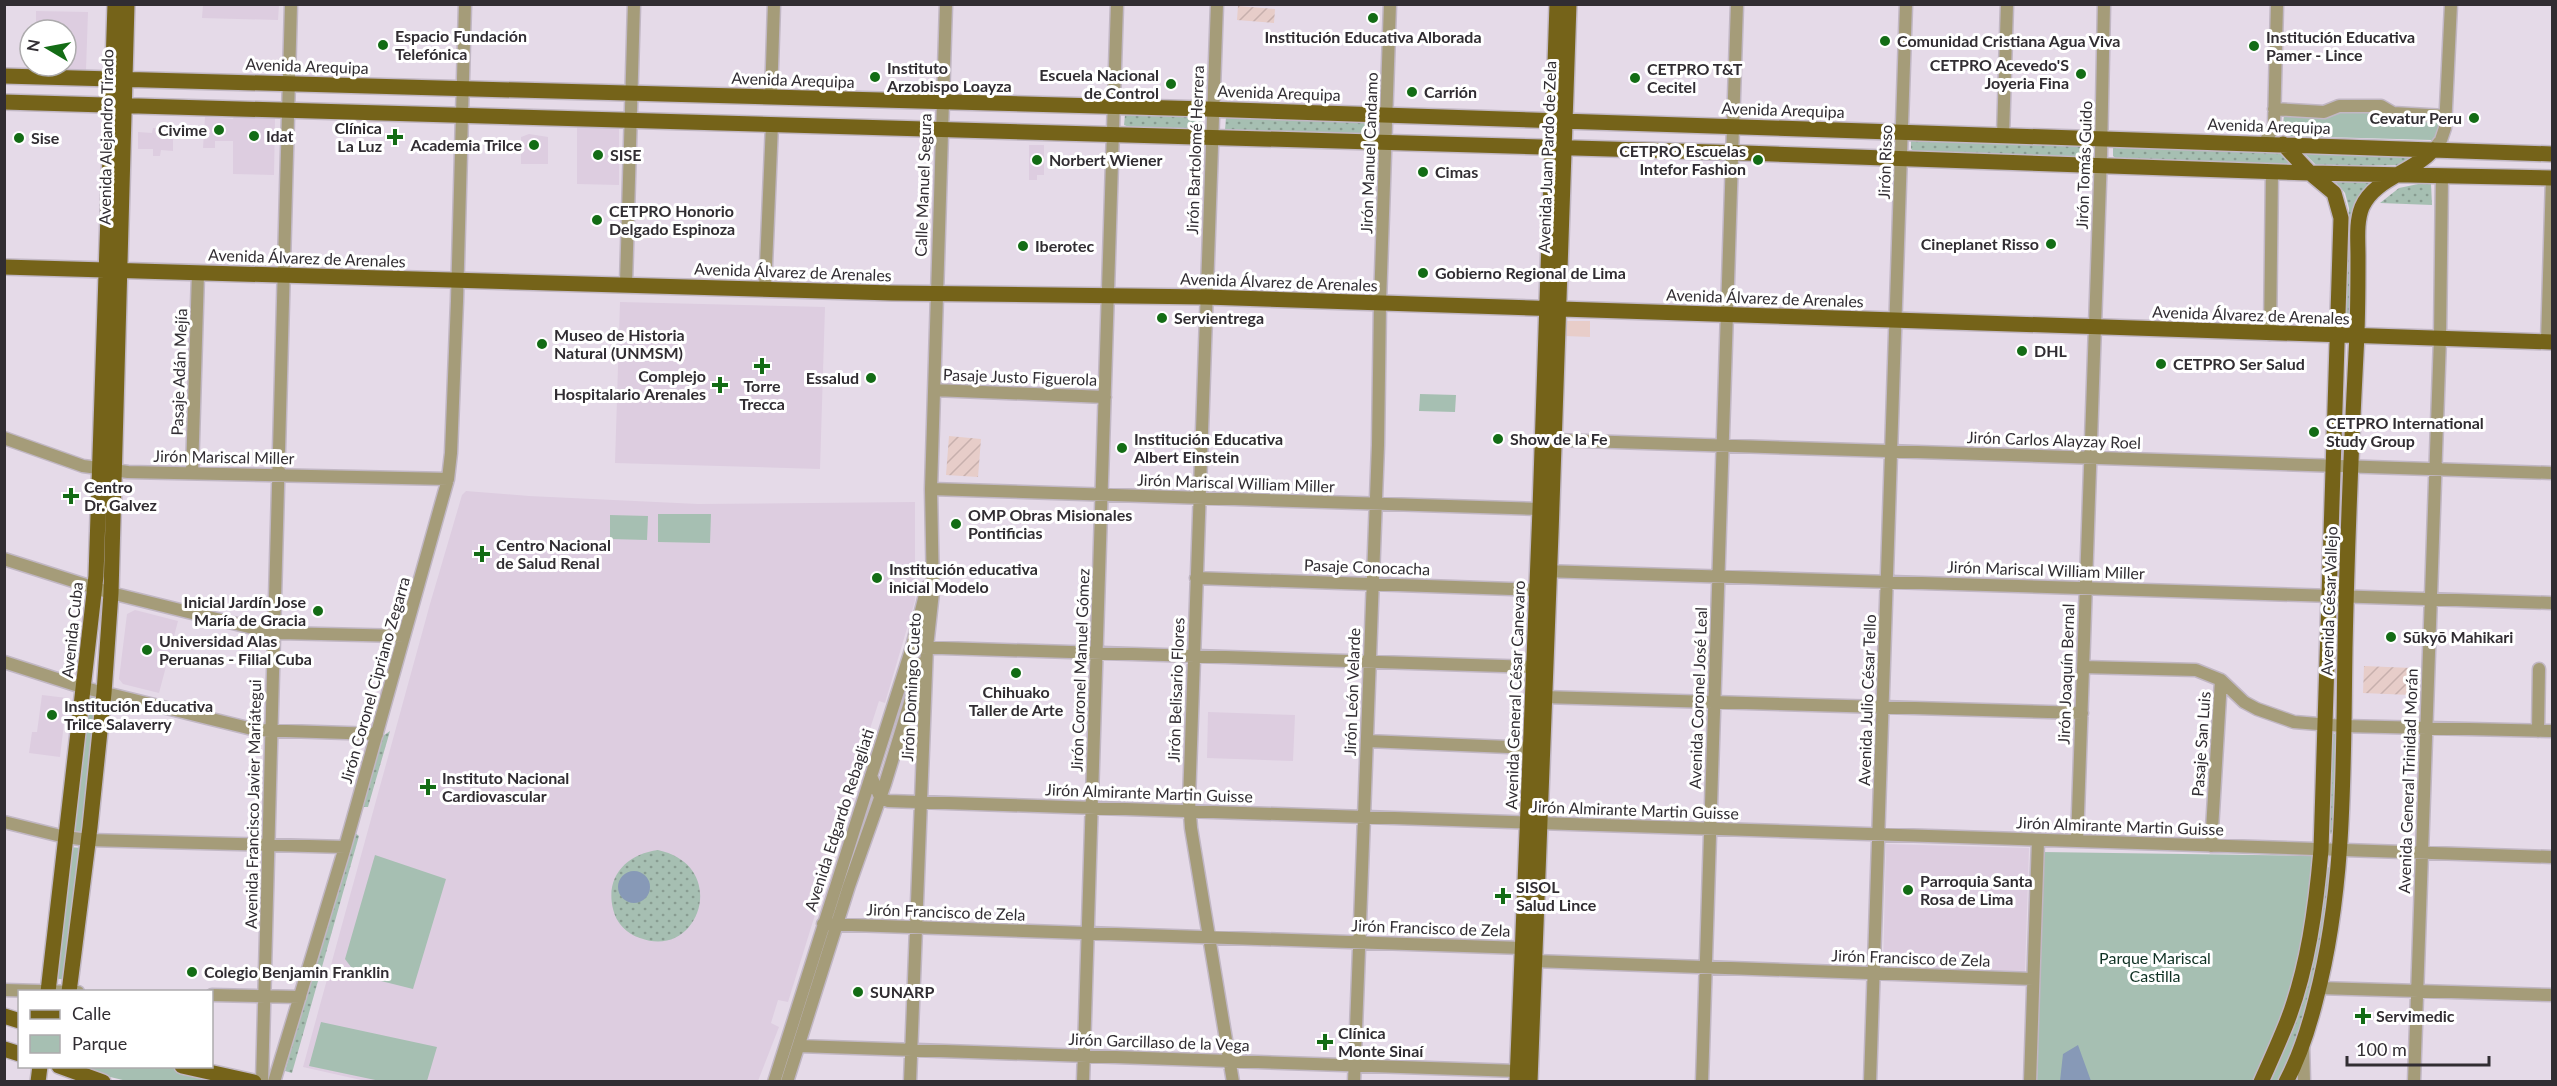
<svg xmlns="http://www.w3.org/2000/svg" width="2557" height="1086" viewBox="0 0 2557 1086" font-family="Lato,sans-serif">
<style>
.commercial{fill:#e8cdc9}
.industrial{fill:url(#industrial-furrows)}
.built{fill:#ddcde0}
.grass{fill:url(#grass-dots)}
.park{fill:#a6bfb2}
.water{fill:#8799b7}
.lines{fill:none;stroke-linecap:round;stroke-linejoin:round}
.minor-casing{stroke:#c1b7c4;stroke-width:15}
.major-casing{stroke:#c1b7c4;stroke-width:18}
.minor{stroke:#a59c79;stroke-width:12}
.major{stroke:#756319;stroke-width:15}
.poi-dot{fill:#136c15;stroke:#fff;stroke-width:2}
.labels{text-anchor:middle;stroke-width:6;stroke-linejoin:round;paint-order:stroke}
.poi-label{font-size:16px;font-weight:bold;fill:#312d32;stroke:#fff;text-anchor:start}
.street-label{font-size:16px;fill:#312d32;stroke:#fff}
.park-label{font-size:16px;fill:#0e3022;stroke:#fff}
</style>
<defs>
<pattern id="industrial-furrows" width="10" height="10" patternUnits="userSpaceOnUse" patternTransform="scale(1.5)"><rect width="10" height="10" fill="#e7cdc9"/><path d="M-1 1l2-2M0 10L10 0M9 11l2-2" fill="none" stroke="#c7b0ad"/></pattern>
<pattern id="grass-dots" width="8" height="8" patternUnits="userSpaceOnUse" patternTransform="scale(1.5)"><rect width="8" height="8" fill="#a6bfb2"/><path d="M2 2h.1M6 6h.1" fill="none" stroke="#889c91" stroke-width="1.8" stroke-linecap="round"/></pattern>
</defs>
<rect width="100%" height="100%" fill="#e5dae8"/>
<path class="commercial" d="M1565 321H1590V337L1565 336Z"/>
<path class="industrial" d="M1238 6 1275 9 1274 23 1237 20Z
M949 436 981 439 978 477 946 475Z
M2364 666 2412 668 2411 695 2363 693Z"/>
<path class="built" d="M203 5H279L278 20 202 18Z
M36 11 88 12 86 70 35 68V66H66V30H36Z
M234 116 275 118 274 175 233 174V141H215V148H203L205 117 233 119Z
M577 127H619V185L577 184Z
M153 128H160V135H173V151L161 150 160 156H153V149H138V132L152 133Z
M529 134 548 137V164H521V137Z
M1029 145H1044V175H1037V180H1029Z
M620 302 825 307 820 469 615 463Z
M466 491 529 496 698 504 915 502V601L885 703 879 701 869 732 875 734 826 882 814 879 807 901 818 905 788 1002 778 1000 771 1023 779 1027 758 1081 370 1082 303 1067 430 604 462 495Z
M135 610 178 621 159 693 123 684 119 679 127 614Z
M42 695 67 698 60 757 29 753 32 732H37Z
M1208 712 1295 715 1293 761 1207 758Z
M1886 844 2029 848 2025 972 1883 968Z"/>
<path class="grass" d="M1133 113 1198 116 1202 119 1201 128 1197 130 1129 127 1124 125 1125 115Z
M1226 117 1357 121 1368 124V133L1361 136 1225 130Z
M1911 139 2088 144 2091 146V155L2087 158 1916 153 1911 149Z
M2119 145 2283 149 2295 164 2271 165 2118 160 2113 156V148Z
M2299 148 2419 152 2400 165 2317 166Z
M2333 179 2375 182 2367 190 2352 314H2345L2349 208 2345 193Z
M2423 183 2431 184 2432 205 2380 203 2399 188Z
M390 731 368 807H362L380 738Z
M2332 733 2340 735 2337 833 2328 834Z
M354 832 359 836 292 1073 285 1071 351 834Z
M658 850C731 866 699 961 640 938 627 934 616 923 613 909 605 876 627 854 658 850Z
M2327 867 2332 868 2308 1015 2280 1079 2277 1057 2303 996Z"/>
<path class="park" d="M2378 109 2436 119 2440 124 2439 136 2432 140 2289 136 2282 131 2284 116 2291 113Z
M1420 394 1456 395 1455 412 1419 411Z
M658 514H711L710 543 658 542Z
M610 515 648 516 647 540 610 539Z
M90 697H99L86 833 73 834 87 699Z
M68 847 82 848 67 980 53 978Z
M2043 852 2315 856 2302 961 2283 1023 2306 1059 2304 1081 2037 1082Z
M375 855 446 879 413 989 357 975 345 959Z
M321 1022 437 1047 427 1081H380L309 1066Z
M68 1067H171L232 1081H127Z"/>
<path class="water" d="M618 887a16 16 0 1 1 32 0a16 16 0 1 1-32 0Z
M2078 1045 2091 1081H2060L2063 1054Z"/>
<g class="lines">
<g class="minor-casing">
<path id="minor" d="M1217 4 1189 801 1191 828 1233 1082
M771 97 774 4
M2274 109 2324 112 2339 106H2381L2393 113 2446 116
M2003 136 2007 4
M2264 144 2274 126 2277 4
M2433 150 2441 140 2445 128 2451 4
M626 284 634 4
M765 289 772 124
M2270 334 2272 171
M2547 342 2552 178
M934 390 1105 397
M4 438 83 466 128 472 448 479
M1555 440 2552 473
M192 473 198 273
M931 489 1540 509
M4 559 111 593 257 629 280 633 404 636
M1543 571 2552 603
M1196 578 1537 590
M912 647 1534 667
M4 662 85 688 256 730 377 734
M2083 667 2196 670 2221 680 2244 702 2257 709 2294 722 2343 726 2552 731
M1543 697 2082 713
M2538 731 2539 669
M1367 741 1531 748
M871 776 880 797 888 801 2552 857
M4 822 65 837 89 840 345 847
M2077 841 2101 154 2104 4
M2211 846 2221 680
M823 924 1522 948 1534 961 2033 979
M2319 988 2552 995
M4 990 78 992
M212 995 300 997
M2303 1044 2304 1082
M799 1046 1517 1071
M262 1082 291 4
M274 1082 345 847 448 479 451 453 457 301 465 4
M774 1082 912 647 927 587
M787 1082 849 886 885 784 922 663
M910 1082 927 647 933 592 931 489 946 4
M1083 1082 1117 4
M1354 1082 1378 445 1380 303 1390 4
M1702 1082 1737 4
M1870 1082 1906 4
M2030 1082 2038 840
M2414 1082 2440 338 2442 175"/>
</g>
<g class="major-casing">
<path id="major" d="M4 76 1206 109 2552 154
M4 102 1745 153 2310 173 2552 178
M4 267 892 293 1206 297 2552 342
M48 992 96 576 115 4
M69 992 90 827 104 693 111 593 127 4
M4 1016 20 1021
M4 1049 20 1054
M59 1066 103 1082
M182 1066 254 1082
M38 1082 40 1066
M1517 1082 1540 509 1557 4
M1530 1082C1543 722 1559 364 1569 4
M2261 1082C2270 1062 2279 1042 2287 1022 2308 968 2316 907 2321 850L2341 218 2334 193 2310 173 2283 144
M2286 1082C2300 1056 2309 1027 2316 999 2346 885 2343 765 2345 648 2347 550 2351 452 2356 354 2358 321 2358 288 2358 256 2358 240 2356 222 2362 207 2375 178 2412 173 2433 150"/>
</g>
<use href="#minor" class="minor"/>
<use href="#major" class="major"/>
</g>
<g class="poi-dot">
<circle cx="1373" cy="18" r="6"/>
<circle cx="1885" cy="41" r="6"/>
<circle cx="383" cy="45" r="6"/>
<circle cx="2254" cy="46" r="6"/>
<circle cx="2081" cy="74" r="6"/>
<circle cx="875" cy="77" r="6"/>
<circle cx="1635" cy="78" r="6"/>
<circle cx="1171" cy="84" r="6"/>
<circle cx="1412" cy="92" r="6"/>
<circle cx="2474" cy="118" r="6"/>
<circle cx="219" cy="130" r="6"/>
<circle cx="254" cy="136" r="6"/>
<path d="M392 128h6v6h6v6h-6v6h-6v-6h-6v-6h6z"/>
<circle cx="19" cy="138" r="6"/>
<circle cx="534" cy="145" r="6"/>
<circle cx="598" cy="155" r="6"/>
<circle cx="1037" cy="160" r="6"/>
<circle cx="1758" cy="160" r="6"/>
<circle cx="1423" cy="172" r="6"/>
<circle cx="597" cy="220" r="6"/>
<circle cx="2051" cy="244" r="6"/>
<circle cx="1023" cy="246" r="6"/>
<circle cx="1423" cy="273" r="6"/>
<circle cx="1162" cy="318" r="6"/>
<circle cx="542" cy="344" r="6"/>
<circle cx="2022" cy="351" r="6"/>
<circle cx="2161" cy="364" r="6"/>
<path d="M759 357h6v6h6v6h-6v6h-6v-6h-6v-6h6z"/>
<circle cx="871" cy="378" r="6"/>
<path d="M717 376h6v6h6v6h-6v6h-6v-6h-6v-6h6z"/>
<circle cx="2314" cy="432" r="6"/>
<circle cx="1498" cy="439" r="6"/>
<circle cx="1122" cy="448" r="6"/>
<path d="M68 487h6v6h6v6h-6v6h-6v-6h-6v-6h6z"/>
<circle cx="956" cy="524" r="6"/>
<path d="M479 545h6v6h6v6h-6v6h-6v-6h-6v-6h6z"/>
<circle cx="877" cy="578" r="6"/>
<circle cx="318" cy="611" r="6"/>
<circle cx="2391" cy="637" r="6"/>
<circle cx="147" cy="650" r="6"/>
<circle cx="1016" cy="673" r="6"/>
<circle cx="52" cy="715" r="6"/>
<path d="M425 778h6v6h6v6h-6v6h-6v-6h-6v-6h6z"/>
<circle cx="1908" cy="890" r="6"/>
<path d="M1500 887h6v6h6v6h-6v6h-6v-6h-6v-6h6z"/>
<circle cx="192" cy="972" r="6"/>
<circle cx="858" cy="992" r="6"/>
<path d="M2360 1007h6v6h6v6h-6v6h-6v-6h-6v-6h6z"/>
<path d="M1322 1033h6v6h6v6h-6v6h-6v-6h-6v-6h6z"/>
</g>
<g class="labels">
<g class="poi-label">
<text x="395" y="42">Espacio Fundación<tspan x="395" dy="18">Telefónica</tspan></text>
<text x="1373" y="43" text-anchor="middle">Institución Educativa Alborada</text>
<text x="2266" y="43">Institución Educativa<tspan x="2266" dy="18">Pamer - Lince</tspan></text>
<text x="1897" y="47">Comunidad Cristiana Agua Viva</text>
<text x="2069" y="71" text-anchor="end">CETPRO Acevedo'S<tspan x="2069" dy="18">Joyeria Fina</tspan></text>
<text x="887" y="74">Instituto<tspan x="887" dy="18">Arzobispo Loayza</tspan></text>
<text x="1647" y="75">CETPRO T&amp;T<tspan x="1647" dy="18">Cecitel</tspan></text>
<text x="1159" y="81" text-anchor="end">Escuela Nacional<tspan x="1159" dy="18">de Control</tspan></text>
<text x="1424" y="98">Carrión</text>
<text x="2462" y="124" text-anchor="end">Cevatur Peru</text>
<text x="382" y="134" text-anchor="end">Clínica<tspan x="382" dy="18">La Luz</tspan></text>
<text x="207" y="136" text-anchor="end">Civime</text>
<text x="266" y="142">Idat</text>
<text x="31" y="144">Sise</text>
<text x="522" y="151" text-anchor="end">Academia Trilce</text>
<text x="1746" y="157" text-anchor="end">CETPRO Escuelas<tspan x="1746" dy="18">Intefor Fashion</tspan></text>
<text x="610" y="161">SISE</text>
<text x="1049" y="166">Norbert Wiener</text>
<text x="1435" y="178">Cimas</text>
<text x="609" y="217">CETPRO Honorio<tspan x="609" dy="18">Delgado Espinoza</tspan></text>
<text x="2039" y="250" text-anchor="end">Cineplanet Risso</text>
<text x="1035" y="252">Iberotec</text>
<text x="1435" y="279">Gobierno Regional de Lima</text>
<text x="1174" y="324">Servientrega</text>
<text x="554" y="341">Museo de Historia<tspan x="554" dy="18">Natural (UNMSM)</tspan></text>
<text x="2034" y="357">DHL</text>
<text x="2173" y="370">CETPRO Ser Salud</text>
<text x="706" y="382" text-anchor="end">Complejo<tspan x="706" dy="18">Hospitalario Arenales</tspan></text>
<text x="859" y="384" text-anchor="end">Essalud</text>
<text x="762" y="392" text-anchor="middle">Torre<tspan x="762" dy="18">Trecca</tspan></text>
<text x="2326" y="429">CETPRO International<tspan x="2326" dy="18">Study Group</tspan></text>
<text x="1134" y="445">Institución Educativa<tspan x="1134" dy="18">Albert Einstein</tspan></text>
<text x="1510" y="445">Show de la Fe</text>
<text x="84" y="493">Centro<tspan x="84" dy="18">Dr. Galvez</tspan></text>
<text x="968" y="521">OMP Obras Misionales<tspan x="968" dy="18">Pontificias</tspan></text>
<text x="496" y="551">Centro Nacional<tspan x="496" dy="18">de Salud Renal</tspan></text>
<text x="889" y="575">Institución educativa<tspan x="889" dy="18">inicial Modelo</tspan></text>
<text x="306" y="608" text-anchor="end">Inicial Jardín Jose<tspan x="306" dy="18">María de Gracia</tspan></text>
<text x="2403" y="643">Sūkyō Mahikari</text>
<text x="159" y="647">Universidad Alas<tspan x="159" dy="18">Peruanas - Filial Cuba</tspan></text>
<text x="1016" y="698" text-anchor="middle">Chihuako<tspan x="1016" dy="18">Taller de Arte</tspan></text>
<text x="64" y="712">Institución Educativa<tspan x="64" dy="18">Trilce Salaverry</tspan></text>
<text x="442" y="784">Instituto Nacional<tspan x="442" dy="18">Cardiovascular</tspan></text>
<text x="1920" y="887">Parroquia Santa<tspan x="1920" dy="18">Rosa de Lima</tspan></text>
<text x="1516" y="893">SISOL<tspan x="1516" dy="18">Salud Lince</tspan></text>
<text x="204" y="978">Colegio Benjamin Franklin</text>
<text x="870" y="998">SUNARP</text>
<text x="2376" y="1022">Servimedic</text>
<text x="1338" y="1039">Clínica<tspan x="1338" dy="18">Monte Sinaí</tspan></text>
</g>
<g class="street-label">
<text transform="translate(307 66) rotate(2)" y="6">Avenida Arequipa</text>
<text transform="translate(793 80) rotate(2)" y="6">Avenida Arequipa</text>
<text transform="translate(1279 93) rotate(2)" y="6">Avenida Arequipa</text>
<text transform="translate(1783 110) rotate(2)" y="6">Avenida Arequipa</text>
<text transform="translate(2269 126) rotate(2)" y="6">Avenida Arequipa</text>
<text transform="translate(106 137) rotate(-89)" y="6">Avenida Alejandro Tirado</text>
<text transform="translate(1195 150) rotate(-88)" y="6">Jirón Bartolomé Herrera</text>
<text transform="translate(1369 153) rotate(-88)" y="6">Jirón Manuel Candamo</text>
<text transform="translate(1547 157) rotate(-88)" y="6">Avenida Juan Pardo de Zela</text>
<text transform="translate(1885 162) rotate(-88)" y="6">Jirón Risso</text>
<text transform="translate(2084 165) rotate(-88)" y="6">Jirón Tomás Guido</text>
<text transform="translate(923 185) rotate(-88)" y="6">Calle Manuel Segura</text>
<text transform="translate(307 258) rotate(2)" y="6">Avenida Álvarez de Arenales</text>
<text transform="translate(793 272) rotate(2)" y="6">Avenida Álvarez de Arenales</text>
<text transform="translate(1279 282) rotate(2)" y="6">Avenida Álvarez de Arenales</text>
<text transform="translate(1765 298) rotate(2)" y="6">Avenida Álvarez de Arenales</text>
<text transform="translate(2251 315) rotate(2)" y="6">Avenida Álvarez de Arenales</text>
<text transform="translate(179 372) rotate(-88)" y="6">Pasaje Adán Mejía</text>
<text transform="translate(1020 377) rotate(2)" y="6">Pasaje Justo Figuerola</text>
<text transform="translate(2054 440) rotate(2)" y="6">Jirón Carlos Alayzay Roel</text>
<text transform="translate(224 457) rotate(1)" y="6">Jirón Mariscal Miller</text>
<text transform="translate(1236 483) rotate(2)" y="6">Jirón Mariscal William Miller</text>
<text transform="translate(1367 567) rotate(2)" y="6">Pasaje Conocacha</text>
<text transform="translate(2046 570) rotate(2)" y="6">Jirón Mariscal William Miller</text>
<text transform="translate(2329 601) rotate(-88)" y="6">Avenida César Vallejo</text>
<text transform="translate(72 630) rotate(-84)" y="6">Avenida Cuba</text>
<text transform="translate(1080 670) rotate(-88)" y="6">Jirón Coronel Manuel Gómez</text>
<text transform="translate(2066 674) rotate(-88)" y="6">Jirón Joaquín Bernal</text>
<text transform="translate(375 680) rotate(-74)" y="6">Jirón Coronel Cipriano Zegarra</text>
<text transform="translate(911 687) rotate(-87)" y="6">Jirón Domingo Cueto</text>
<text transform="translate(1176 690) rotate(-88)" y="6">Jirón Belisario Flores</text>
<text transform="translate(1352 692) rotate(-88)" y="6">Jirón León Velarde</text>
<text transform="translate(1515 695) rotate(-88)" y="6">Avenida General César Canevaro</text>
<text transform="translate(1698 698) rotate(-88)" y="6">Avenida Coronel José Leal</text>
<text transform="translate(1867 700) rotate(-88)" y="6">Avenida Julio César Tello</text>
<text transform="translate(2201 744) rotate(-86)" y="6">Pasaje San Luis</text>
<text transform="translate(2408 781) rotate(-88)" y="6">Avenida General Trinidad Morán</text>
<text transform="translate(1149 793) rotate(2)" y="6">Jirón Almirante Martin Guisse</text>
<text transform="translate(253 804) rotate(-89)" y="6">Avenida Francisco Javier Mariátegui</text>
<text transform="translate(1635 810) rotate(2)" y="6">Jirón Almirante Martin Guisse</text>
<text transform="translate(839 820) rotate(-72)" y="6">Avenida Edgardo Rebagliati</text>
<text transform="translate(2120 826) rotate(2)" y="6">Jirón Almirante Martin Guisse</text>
<text transform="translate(946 912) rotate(2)" y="6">Jirón Francisco de Zela</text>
<text transform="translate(1431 928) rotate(2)" y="6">Jirón Francisco de Zela</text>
<text transform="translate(1911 958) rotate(2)" y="6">Jirón Francisco de Zela</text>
<text transform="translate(1159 1042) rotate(2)" y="6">Jirón Garcillaso de la Vega</text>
</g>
<g class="park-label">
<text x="2155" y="964">Parque Mariscal<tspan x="2155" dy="18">Castilla</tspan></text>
</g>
</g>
<rect width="2557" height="1086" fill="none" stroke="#312d32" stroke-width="12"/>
<rect x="18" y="990" width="195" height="78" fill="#ffffff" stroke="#adabad" stroke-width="1.5"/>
<rect x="30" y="1010" width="30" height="9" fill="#756319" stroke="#adabad" stroke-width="1.5"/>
<text x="72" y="1020" font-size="18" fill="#312d32">Calle</text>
<rect x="30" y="1035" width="30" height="18" fill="#a6bfb2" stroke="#adabad" stroke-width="1.5"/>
<text x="72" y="1050" font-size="18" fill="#312d32">Parque</text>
<g transform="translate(48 48) rotate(280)"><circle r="28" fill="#ffffff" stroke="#adabad" stroke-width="1.5"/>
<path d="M0-4.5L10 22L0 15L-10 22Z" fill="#136c15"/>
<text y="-9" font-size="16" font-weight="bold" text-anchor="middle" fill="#312d32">N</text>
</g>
<path d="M2347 1056v9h142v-9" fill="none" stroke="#312d32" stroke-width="3"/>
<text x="2356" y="1056" font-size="18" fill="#312d32" stroke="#ffffff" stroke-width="4.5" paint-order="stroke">100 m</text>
</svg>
